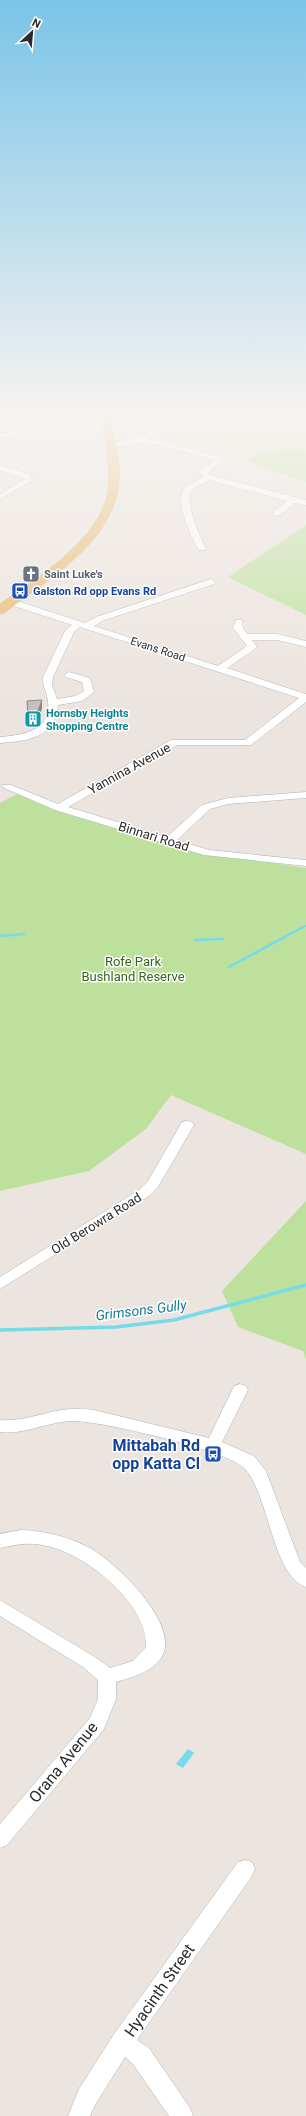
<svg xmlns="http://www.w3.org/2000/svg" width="306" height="2116" viewBox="0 0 306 2116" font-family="Roboto,sans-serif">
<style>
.education{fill:#eddfce}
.green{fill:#bee09d}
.water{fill:#76dbe9}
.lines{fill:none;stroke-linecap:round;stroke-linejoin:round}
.stream-far1{stroke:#76dbe9;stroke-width:2.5}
.stream{stroke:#76dbe9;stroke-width:3.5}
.minor-casing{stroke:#aeb3bb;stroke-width:1}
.major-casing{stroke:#c4c4c4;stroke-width:1}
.minor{fill:#fff;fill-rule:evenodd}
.major{fill:#eab865;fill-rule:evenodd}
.shaded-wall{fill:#8a8682}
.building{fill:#c5bfb9;stroke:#8a8682}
.labels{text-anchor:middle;stroke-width:3;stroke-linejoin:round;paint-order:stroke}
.far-worship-label{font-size:11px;font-weight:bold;fill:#5b616d;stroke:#fff;text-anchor:start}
.far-transit-label{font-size:11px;font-weight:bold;fill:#164399;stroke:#fff;text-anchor:start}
.far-street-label{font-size:11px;fill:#2b2b2b;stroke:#fff}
.far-culture-label{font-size:11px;font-weight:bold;fill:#0d838f;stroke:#fff;text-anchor:start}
.street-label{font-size:13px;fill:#2b2b2b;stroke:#fff}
.park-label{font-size:13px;fill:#37651e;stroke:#fff}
.water-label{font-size:14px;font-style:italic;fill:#147c96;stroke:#fff}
.near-transit-label{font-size:16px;font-weight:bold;fill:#164399;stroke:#fff;text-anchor:end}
.near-street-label{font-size:16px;fill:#2b2b2b;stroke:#fff}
</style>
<rect width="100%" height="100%" fill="#ece4de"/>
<path class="education" d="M204 413H260L306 424V478L154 438Z"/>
<path class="green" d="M285 449 306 450V482L246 461 259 453Z
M306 525V615L228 577Z
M19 793 207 853 306 868V1154L171 1095 146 1129 89 1171 0 1191V803Z
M306 1201V1360L303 1351 238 1327 222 1291Z"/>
<path class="water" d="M188 1749 194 1753 183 1768 176 1764Z"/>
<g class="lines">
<path class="stream-far1" d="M0 936 24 934
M194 940 223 939
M229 967 305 926"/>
<path class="stream" d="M0 1330 116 1327 174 1320 306 1285"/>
<g class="minor-casing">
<path id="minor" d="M90 413H102L0 438V434Z
M188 413H197L148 438 218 456 222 461 208 473 210 475 306 500V505L295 503 280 515H274V511L287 501 209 480C204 485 194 486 191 492 185 504 200 537 206 548L205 550H199C191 538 176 504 183 491 187 483 197 482 203 477L200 472 201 470 214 461C207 456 152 443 142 442 132 441 115 453 106 445L140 436Z
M0 465 30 474 33 480 0 499V494L25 479 0 470Z
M211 579 215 582 214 584 102 621 94 626 218 666 247 646 233 628 236 620H242L243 628 247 634H277L306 641V647L277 640H252L257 647 255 649 227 668 306 694V702L251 745H177L68 807 167 837 202 805 228 798 306 792V798L228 804 210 809 177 840 209 850 306 860V866L204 855 55 810 2 787 3 785H11L58 804 171 740H245L299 698 80 627 74 632 53 677 52 685 57 699 75 696 84 691 82 682 66 677 64 675 69 672 90 678 94 692 82 701 58 705C56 738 27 741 0 743V737C22 735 52 731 48 701 47 692 42 686 43 677L65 631 72 625 8 604V600H14L85 623 96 617Z
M187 1121 192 1122 194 1125 158 1187 149 1196 0 1289V1277L139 1190 148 1181 182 1122Z
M240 1384 246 1386 248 1390 222 1442 254 1456 266 1471 300 1562 306 1568V1587C271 1575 270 1493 243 1467 226 1450 98 1420 71 1421 47 1422 25 1435 0 1432V1420C22 1422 41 1413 62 1410 73 1408 84 1409 94 1410L209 1438 234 1386Z
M21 1530C45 1531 66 1536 88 1547 114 1560 183 1626 161 1658 150 1673 133 1677 116 1682V1699L104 1729 7 1845 0 1848V1824L90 1718 98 1699V1680L83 1667 0 1616V1600L95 1657 110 1668 133 1661 146 1647C148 1603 83 1551 42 1545 28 1542 14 1545 0 1548V1534Z
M245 1860 252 1862 255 1869 252 1876 137 2040 149 2048 190 2108 193 2116H169L133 2064 125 2057 95 2105 90 2116H68L79 2089 114 2034 238 1862Z"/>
</g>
<g class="major-casing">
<path id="major" d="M100 413H110C114 438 123 466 118 491 108 545 45 582 4 613L0 614V604C37 577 102 539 108 489 111 464 104 438 100 413Z"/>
</g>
<use href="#minor" class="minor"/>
<use href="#major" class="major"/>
</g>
<path class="shaded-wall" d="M42 700V708L38 723 28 725V717Z"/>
<path class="building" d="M42 700 37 714 28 717 27 701Z"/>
<linearGradient id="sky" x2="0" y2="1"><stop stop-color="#7ac4e8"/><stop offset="0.58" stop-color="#f6f3f0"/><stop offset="1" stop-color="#f6f3f0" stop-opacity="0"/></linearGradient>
<rect width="306" height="709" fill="url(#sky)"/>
<defs>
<g id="church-square" transform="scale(0.9)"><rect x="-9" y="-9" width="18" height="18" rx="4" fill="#6b7280" stroke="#fff"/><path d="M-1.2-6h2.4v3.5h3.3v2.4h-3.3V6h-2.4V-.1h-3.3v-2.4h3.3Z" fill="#fff"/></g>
<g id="bus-square" transform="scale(0.9)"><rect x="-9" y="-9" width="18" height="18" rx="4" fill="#1a4fb4" stroke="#fff"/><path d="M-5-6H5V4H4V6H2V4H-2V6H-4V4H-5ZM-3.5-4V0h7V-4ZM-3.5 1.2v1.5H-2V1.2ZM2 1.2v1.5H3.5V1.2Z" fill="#fff"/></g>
<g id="building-square" transform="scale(0.9)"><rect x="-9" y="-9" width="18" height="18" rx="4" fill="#0f9aa8" stroke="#fff"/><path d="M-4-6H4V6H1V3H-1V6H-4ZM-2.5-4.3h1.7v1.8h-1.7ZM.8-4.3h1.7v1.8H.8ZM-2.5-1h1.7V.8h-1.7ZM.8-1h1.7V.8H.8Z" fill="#fff"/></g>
</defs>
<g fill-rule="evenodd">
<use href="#church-square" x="31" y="574"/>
<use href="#bus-square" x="20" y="591"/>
<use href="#building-square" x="33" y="719"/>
<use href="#bus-square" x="213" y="1454"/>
</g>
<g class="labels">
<g class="far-worship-label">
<text x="44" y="578">Saint Luke's</text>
</g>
<g class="far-transit-label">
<text x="33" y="595">Galston Rd opp Evans Rd</text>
</g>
<g class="far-street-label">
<text transform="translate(158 649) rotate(18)" y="4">Evans Road</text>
</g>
<g class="far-culture-label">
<text x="46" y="717">Hornsby Heights<tspan x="46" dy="13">Shopping Centre</tspan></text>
</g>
<g class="street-label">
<text transform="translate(129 768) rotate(-29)" y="5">Yannina Avenue</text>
<text transform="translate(154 836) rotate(17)" y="5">Binnari Road</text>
<text transform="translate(96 1223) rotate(-32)" y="5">Old Berowra Road</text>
</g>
<g class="park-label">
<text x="133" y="966">Rofe Park<tspan x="133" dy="15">Bushland Reserve</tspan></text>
</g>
<g class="water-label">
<text transform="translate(141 1310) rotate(-7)" y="5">Grimsons Gully</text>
</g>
<g class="near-transit-label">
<text x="200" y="1451">Mittabah Rd<tspan x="200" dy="18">opp Katta Cl</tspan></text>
</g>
<g class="near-street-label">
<text transform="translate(63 1762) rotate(-51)" y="6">Orana Avenue</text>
<text transform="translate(159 1990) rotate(-55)" y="6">Hyacinth Street</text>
</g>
</g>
<g transform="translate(32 32) rotate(26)" stroke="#ffffff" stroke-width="3" paint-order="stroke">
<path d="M0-3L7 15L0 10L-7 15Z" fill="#2b2b2b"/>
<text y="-6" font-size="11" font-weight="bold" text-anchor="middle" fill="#2b2b2b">N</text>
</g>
</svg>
